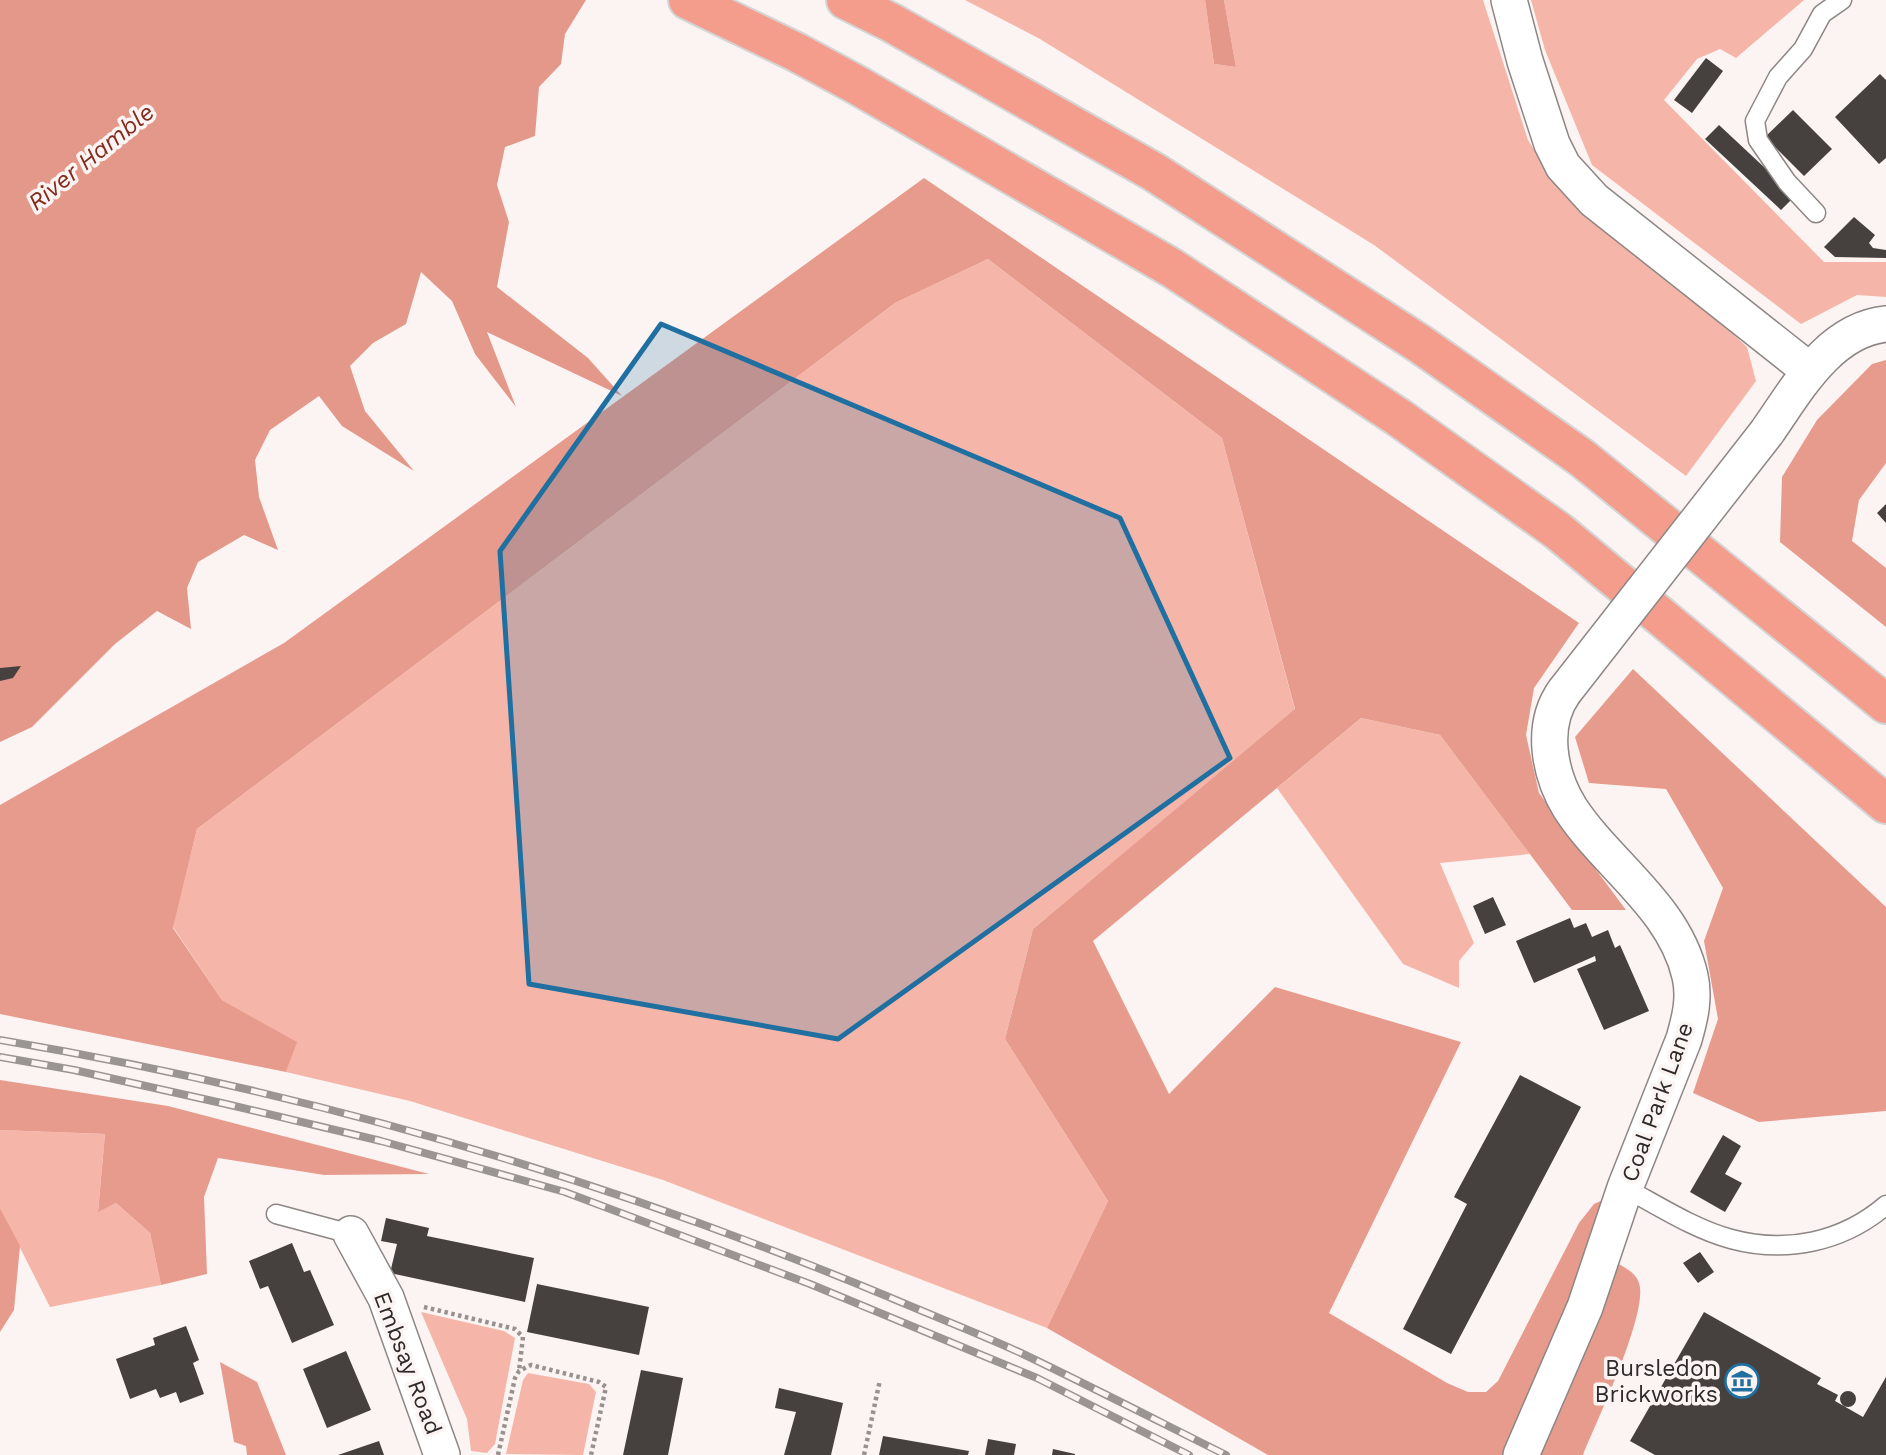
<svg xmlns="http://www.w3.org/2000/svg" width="1886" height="1455" viewBox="0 0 1886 1455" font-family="'Work Sans',sans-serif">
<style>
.green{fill:#f5b6a9}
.forest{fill:#e79b8d}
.water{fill:#e3988a}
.building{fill:#46403f}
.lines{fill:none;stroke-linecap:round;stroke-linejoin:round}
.service-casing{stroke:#8d8685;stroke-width:21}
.minor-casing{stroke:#8d8685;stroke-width:38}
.motorway-casing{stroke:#d5d4d4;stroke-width:42}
.path{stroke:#979290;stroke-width:4.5;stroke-dasharray:3.5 3.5;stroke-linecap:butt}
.service{stroke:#fff;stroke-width:18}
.minor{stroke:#fff;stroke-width:35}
.motorway{stroke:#f49d8d;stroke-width:38}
.rail-casing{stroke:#9a9492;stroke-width:8}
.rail{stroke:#fcf4f2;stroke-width:5;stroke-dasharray:16;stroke-linecap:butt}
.minor-bridge-casing{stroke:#8d8685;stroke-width:38;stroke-linecap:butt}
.minor-bridge{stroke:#fff;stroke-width:35}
.marked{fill:#1f6fa1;fill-opacity:0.2;stroke:#1f6fa1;stroke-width:5;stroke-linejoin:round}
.labels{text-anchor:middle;stroke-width:7;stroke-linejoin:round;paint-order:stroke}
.street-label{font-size:23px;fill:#2d2a29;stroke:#fcf4f2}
.poi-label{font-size:23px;fill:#2d2a29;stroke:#fcf4f2;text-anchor:end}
.water-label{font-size:24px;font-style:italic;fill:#832b1e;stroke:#fcf4f2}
</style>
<rect width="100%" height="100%" fill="#fcf4f2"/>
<path class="green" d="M965 0H1205L1214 64 1236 67 1224 0H1483L1528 140 1556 184 1657 263 1747 347 1756 381 1686 476 1374 245 1040 39Z
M1531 0H1804L1736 58 1720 49 1697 59 1664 100 1824 262H1886V297L1857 295 1801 324 1592 165 1545 50Z
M988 259 1222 438 1295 710 1033 929 1005 1039 1108 1201 1047 1328 663 1180 410 1101 286 1072 296 1042 222 1000 173 927 197 829 895 303Z
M1361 718 1440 735 1530 854 1440 863 1474 943 1459 961V988L1403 964 1277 788Z
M0 1130 105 1134 98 1211 116 1203 150 1233 161 1285 50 1307 0 1208Z
M421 1312 504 1331 515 1338 495 1444 487 1453 471 1451 467 1419Z
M528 1373 589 1384 596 1392 583 1455 506 1454 523 1380Z"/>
<path class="forest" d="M924 178 1579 623 1534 688 1526 735 1539 793 1626 910H1572L1440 735 1361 718 1093 941 1169 1094 1275 987 1461 1042 1329 1313 1447 1383 1468 1392H1486L1498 1381 1579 1223 1594 1204 1607 1198 1601 1255C1613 1262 1635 1269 1639 1283 1649 1312 1596 1423 1583 1455H1268L1047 1328 1108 1201 1005 1039 1033 929 1295 709 1222 438 988 259 895 303 197 829 173 928 222 1000 297 1042 286 1072 0 1014V805L284 643Z
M1886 360V463L1859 500 1852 541 1886 568V627L1780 542 1782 477 1817 420 1872 364Z
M1633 669 1886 907V1111L1759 1122 1693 1093 1718 1019 1704 941 1723 888 1666 789 1589 783 1575 737Z
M0 1080 168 1106 429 1174 324 1175 218 1158 204 1197 207 1274 161 1285 150 1233 116 1203 98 1212 105 1134 0 1130Z
M0 1208 20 1246 14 1310 0 1332Z
M220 1362 257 1382 286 1455H247L246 1446 234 1442Z"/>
<path class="water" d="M0 0H586L565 34 561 64 539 87 535 136 505 147 497 185 509 222 497 287 588 358 622 396 487 332 516 407 475 354 452 301 421 272 406 324 373 343 350 366 365 411 414 471 342 426 319 396 270 430 255 460 259 497 278 550 244 535 198 562 187 588 191 629 157 611 115 644 32 727 0 742Z
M1205 0H1224L1236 67 1214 64Z"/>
<path class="building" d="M1706 58 1723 71 1692 113 1674 100Z
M1880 74 1886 80V158L1879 164 1835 117Z
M1793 110 1832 149 1804 176 1765 137Z
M1719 125 1795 196 1781 210 1705 139Z
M1854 217 1875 235 1869 243 1873 248 1886 250V258L1835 257 1824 247Z
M1886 504V523L1877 513Z
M21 666 13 678 0 681V668Z
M1493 897 1506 925 1485 934 1473 906Z
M1570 918 1574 928 1586 923 1592 937 1608 930 1615 948 1620 945 1649 1011 1604 1030 1577 969 1596 961 1595 956 1534 983 1516 941Z
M1520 1075 1581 1107 1451 1354 1403 1329 1467 1204 1454 1197Z
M1723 1135 1741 1146 1725 1174 1742 1183 1725 1212 1690 1192Z
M386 1218 429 1228 427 1236 534 1258 525 1302 390 1273 397 1244 381 1241Z
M292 1243 304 1272 310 1270 334 1325 292 1343 268 1286 260 1289 249 1261Z
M1700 1252 1714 1272 1698 1283 1683 1263Z
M537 1284 649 1307 639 1355 527 1332Z
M1704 1312 1821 1378 1817 1384 1838 1395 1835 1401 1863 1417 1886 1377V1455H1655L1630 1441Z
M186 1326 199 1360 193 1363 204 1394 180 1403 176 1392 160 1398 156 1389 130 1399 116 1359 155 1345 153 1338Z
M346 1351 371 1410 327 1428 303 1369Z
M641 1370 683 1378 668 1455H623Z
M779 1388 843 1403 831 1455H784L796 1412 775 1408Z
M1840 1399a8 8 0 1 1 16 0a8 8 0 1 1-16 0Z
M883 1436 969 1451 968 1455H879Z
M988 1439 1016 1444 1014 1455H985Z
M379 1441 384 1455H338Z
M1053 1449 1075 1454V1455H1052Z"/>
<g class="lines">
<g class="service-casing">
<path id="service" d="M1816 213 1787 182 1758 140 1755 121 1778 77 1803 49 1822 14 1842 0
M1625 1188C1659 1206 1694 1229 1731 1239 1786 1254 1843 1242 1886 1205
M276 1214 351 1234"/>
</g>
<g class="minor-casing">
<path id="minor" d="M1509 0 1525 61 1552 144 1563 166 1594 200 1810 371
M1767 432C1797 389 1829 330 1886 324
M351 1234 386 1298 442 1455
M1521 1455 1585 1307 1625 1188 1684 1039C1690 1018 1695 998 1690 976 1674 906 1607 865 1570 808 1549 774 1540 726 1564 692"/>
</g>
<g class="motorway-casing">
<path id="motorway" d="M688 0 796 52 857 85 1172 268 1398 417 1558 531 1886 804
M846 0 892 23 1154 172 1420 344 1582 458 1886 704"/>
</g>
<path class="path" d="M424 1307 515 1329 523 1337 519 1371
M498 1455 515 1378 519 1371 531 1365 599 1382 606 1387 591 1455
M864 1455 880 1380"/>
<use href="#service" class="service"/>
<use href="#minor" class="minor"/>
<use href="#motorway" class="motorway"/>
<g class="rail-casing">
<path id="rail" d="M0 1040C305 1091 604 1178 889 1297 933 1316 978 1333 1021 1353 1090 1386 1158 1421 1226 1455
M0 1057 74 1070 226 1104 381 1141 565 1192 810 1284 1037 1378 1189 1455"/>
</g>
<use href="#rail" class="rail"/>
<g class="minor-bridge-casing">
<path id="minor-bridge" d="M1564 692 1767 432"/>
</g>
<use href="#minor-bridge" class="minor-bridge"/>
</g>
<path class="marked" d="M661 324 1120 518 1230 758 838 1039 529 984 500 551Z"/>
<defs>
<g id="museum-ring" transform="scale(1.75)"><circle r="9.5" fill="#fcf4f2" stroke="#1f6fa1" stroke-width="1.5"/><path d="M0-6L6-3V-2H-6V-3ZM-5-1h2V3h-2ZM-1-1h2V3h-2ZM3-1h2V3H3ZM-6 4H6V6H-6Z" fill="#1f6fa1"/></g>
</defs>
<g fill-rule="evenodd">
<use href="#museum-ring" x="1742" y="1381"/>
</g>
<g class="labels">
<g class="street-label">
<text transform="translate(1657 1102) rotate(-70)" y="8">Coal Park Lane</text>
<text transform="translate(408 1363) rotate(69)" y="8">Embsay Road</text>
</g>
<g class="poi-label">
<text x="1718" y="1376">Bursledon<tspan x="1718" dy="26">Brickworks</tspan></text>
</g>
<g class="water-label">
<text transform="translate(91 157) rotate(-39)" y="8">River Hamble</text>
</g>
</g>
</svg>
